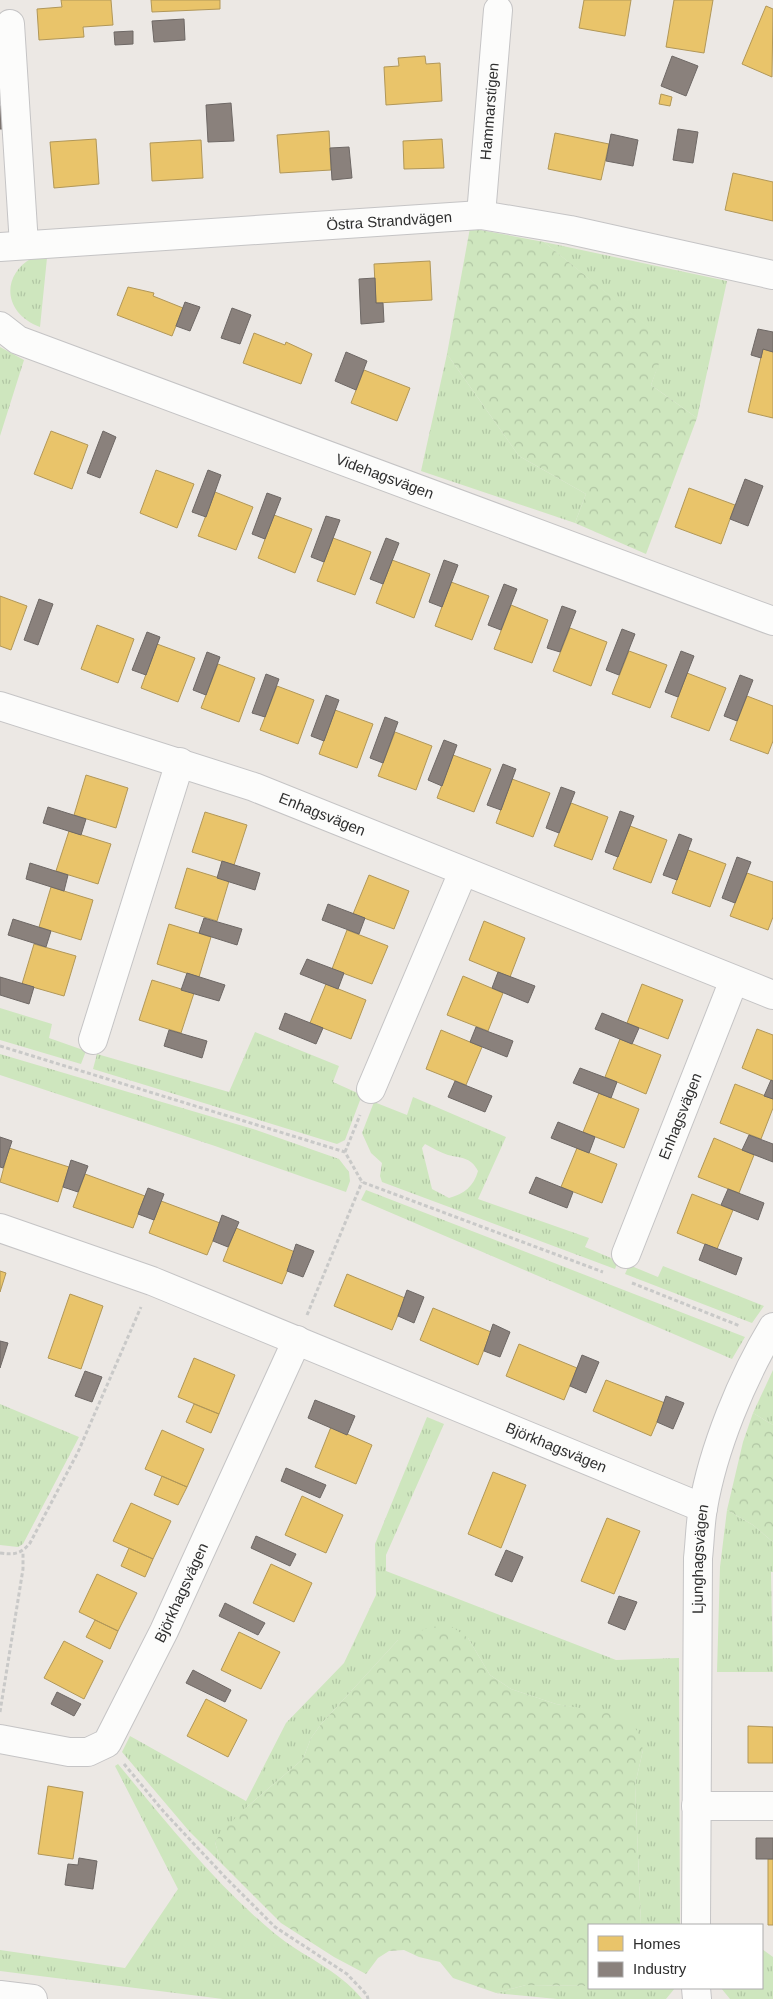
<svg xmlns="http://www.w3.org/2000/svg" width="773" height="1999" viewBox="0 0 773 1999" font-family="Arial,sans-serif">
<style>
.grass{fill:url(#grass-tufts);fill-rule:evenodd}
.forest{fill:url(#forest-crowns)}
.homes{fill:#e9c46a;stroke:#b19758}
.industry{fill:#8a817c;stroke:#6e6865}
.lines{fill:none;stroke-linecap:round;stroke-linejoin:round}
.minor-casing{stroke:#c5c4c5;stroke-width:30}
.path{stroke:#c9c9c8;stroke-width:3;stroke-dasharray:4 2.5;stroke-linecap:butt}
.minor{stroke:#fcfcfb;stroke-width:28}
.labels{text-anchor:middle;stroke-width:5;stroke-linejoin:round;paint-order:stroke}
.street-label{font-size:15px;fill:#2e2e2e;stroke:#fff}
</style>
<defs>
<pattern id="grass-tufts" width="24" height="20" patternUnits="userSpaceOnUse" patternTransform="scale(1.25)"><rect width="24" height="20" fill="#cee6be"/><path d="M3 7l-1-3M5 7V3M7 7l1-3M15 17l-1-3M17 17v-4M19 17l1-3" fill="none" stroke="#b1c6a4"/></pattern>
<pattern id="forest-crowns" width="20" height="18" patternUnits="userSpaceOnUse" patternTransform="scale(1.25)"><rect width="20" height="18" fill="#cee6be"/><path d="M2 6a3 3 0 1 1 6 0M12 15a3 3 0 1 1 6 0" fill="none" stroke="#b1c6a4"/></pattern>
</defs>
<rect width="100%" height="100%" fill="#ece8e4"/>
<path class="grass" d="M544 242 727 281 697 418 651 385 666 342Z
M32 258H47L40 327C4 314 0 276 32 258Z
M0 347 24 360 0 436Z
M447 354 519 456 586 494 575 523 421 471Z
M0 1008 52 1024 49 1038 86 1051 81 1064 0 1040Z
M255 1032 339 1066 333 1082 362 1095 345 1140 337 1144 93 1069 97 1054 229 1092Z
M0 1054 253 1129 339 1159 349 1172 350 1181 346 1192 215 1146 0 1075Z
M413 1097 506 1137 478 1199 589 1238 585 1247 618 1261 615 1269 382 1182 380 1176 382 1163 371 1153 362 1133 374 1102 407 1115ZM425 1144C433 1148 439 1152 448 1155 461 1158 471 1157 478 1171 474 1186 464 1194 449 1198L432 1189 422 1148Z
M366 1190 745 1337 732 1359 361 1200Z
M629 1265 658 1277 663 1266 764 1306 752 1323 625 1274Z
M773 1370V1425L753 1413Z
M0 1404 79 1437 23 1544 18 1547 0 1545Z
M427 1417 444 1424 386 1555V1571L616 1660 679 1658 680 1925H641L635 1785 643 1750 583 1709 556 1704 511 1689 490 1675 468 1638 398 1640 322 1723 311 1738 303 1759 248 1806 215 1842 221 1863 189 1831 122 1752 130 1736 246 1801 286 1723 344 1663 376 1595 375 1544Z
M727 1510 753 1525 773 1542V1572H771L773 1672H717L720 1567Z
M118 1764C167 1823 215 1884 274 1933 303 1957 338 1969 362 1999H223L0 1971V1950L125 1968 178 1889 115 1766Z
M762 1949 773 1957V1999H730L721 1988H762Z
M526 1985 589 1986V1988H675L666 1999H557L496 1993Z"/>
<path class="forest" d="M470 228 544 242 667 342 651 385 697 418 646 554 575 523 586 494 519 456 447 354Z
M753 1413 773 1425V1542L753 1525 727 1510 743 1442Z
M448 1624 468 1638 490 1675 511 1689 556 1704 624 1715 638 1732 643 1750 635 1785 641 1925H589V1986L526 1985 496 1993 453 1978 440 1962 419 1957 404 1950 389 1951 378 1958 366 1974 334 1957 281 1923 221 1863 215 1842 222 1831 248 1806 303 1759 311 1738 322 1723 398 1640 428 1628Z"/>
<path class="homes" d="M61 0H111L113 25 83 27 84 37 39 40 37 9 62 7Z
M151 0H220V9L152 12Z
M584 0H631L625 36 579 28Z
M674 0H713L704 53 666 47Z
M766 6 773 9 772 77 742 64Z
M425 56 426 64 440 63 442 101 386 105 384 67 399 66 398 58Z
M661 94 672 97 670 106 659 104Z
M329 131 331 170 280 173 277 135Z
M555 133 609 144 601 180 548 169Z
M96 139 99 184 54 188 50 142Z
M442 139 444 168 404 169 403 141Z
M201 140 203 178 152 181 150 143Z
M733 173 773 182V221L725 210Z
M430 261 432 300 376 303 374 264Z
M128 287 154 293 153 296 183 308 172 336 117 315Z
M254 333 285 345 286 342 312 354 301 384 243 363Z
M763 349 773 352V418L748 412Z
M364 370 410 388 397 421 351 403Z
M51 431 88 445 72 489 34 474Z
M156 470 194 484 177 528 140 513Z
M689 488 735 505 721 544 675 527Z
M215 492 253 507 236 550 198 536Z
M274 515 312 529 295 573 258 558Z
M333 538 371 552 355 595 317 581Z
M392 560 430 574 414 618 376 603Z
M451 582 489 596 472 640 435 626Z
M0 596 27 606 11 650 0 646Z
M511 605 548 620 532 663 494 649Z
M97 625 134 639 118 683 81 669Z
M570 628 607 642 591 686 553 671Z
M157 644 195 658 178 702 141 688Z
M629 651 667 665 650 708 612 694Z
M218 664 255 678 239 722 201 708Z
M687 673 726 688 709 731 671 717Z
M277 686 314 700 298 744 260 730Z
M747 696 773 706V741L768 754 730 740Z
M335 710 373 724 357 768 319 754Z
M395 732 432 746 416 790 378 776Z
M453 755 491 769 474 812 437 798Z
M86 775 128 788 116 828 74 815Z
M512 779 550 793 533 837 496 823Z
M571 803 608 817 592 860 554 846Z
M205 812 247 825 234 865 192 852Z
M630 826 667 840 651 883 613 869Z
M69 831 111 844 98 884 56 871Z
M688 850 726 864 710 907 672 893Z
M187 868 229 881 217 921 175 908Z
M747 873 773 882V917L768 930 730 916Z
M369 875 409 891 394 929 353 914Z
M51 887 93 900 81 940 39 927Z
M484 921 525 938 510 977 469 960Z
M169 924 211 937 199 977 157 964Z
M347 930 388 946 372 984 332 969Z
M34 944 76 956 64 996 22 984Z
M463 976 503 993 488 1031 447 1015Z
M152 980 194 993 181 1033 139 1020Z
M326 984 366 1000 351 1039 310 1023Z
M642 984 683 1000 668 1039 627 1023Z
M757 1029 773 1035V1081L742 1068Z
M441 1030 482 1047 466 1085 426 1069Z
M620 1039 661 1055 646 1094 605 1077Z
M735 1084 773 1099V1108L761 1139 720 1123Z
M599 1093 639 1109 624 1148 583 1132Z
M714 1138 754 1155 739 1193 698 1177Z
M9 1148 69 1167 58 1202 0 1182Z
M577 1148 617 1164 602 1203 561 1187Z
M85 1174 145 1196 133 1228 73 1207Z
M692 1194 733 1210 717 1249 677 1233Z
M161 1201 220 1223 207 1255 149 1233Z
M236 1228 295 1252 282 1284 223 1261Z
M0 1271 6 1273 0 1292Z
M347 1274 405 1298 392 1330 334 1306Z
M70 1294 103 1306 81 1369 48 1358Z
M433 1308 491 1332 478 1365 420 1340Z
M519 1344 577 1368 564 1400 506 1376Z
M194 1358 235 1375 219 1414 178 1397Z
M606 1380 665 1403 651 1436 593 1411Z
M194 1404 219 1414 211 1433 186 1422Z
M331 1427 372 1445 356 1484 315 1467Z
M162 1430 204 1449 187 1487 145 1469Z
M493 1472 526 1485 501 1548 468 1534Z
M162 1476 187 1487 178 1505 154 1495Z
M302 1496 343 1515 326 1553 285 1535Z
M131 1503 171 1521 153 1559 113 1541Z
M607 1518 640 1531 614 1594 581 1581Z
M129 1548 153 1559 145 1577 121 1566Z
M271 1564 312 1583 294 1622 253 1603Z
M97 1574 137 1593 118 1631 79 1612Z
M95 1620 118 1631 110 1649 86 1637Z
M239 1632 280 1652 261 1689 221 1670Z
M64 1641 103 1661 84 1699 44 1678Z
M206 1699 247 1720 228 1757 187 1736Z
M748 1726 773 1727V1763H748Z
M48 1786 83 1792 73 1859 38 1854Z
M768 1859H773V1925H768Z"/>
<path class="industry" d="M184 19 185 40 154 42 152 21Z
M133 31V44L115 45 114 32Z
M672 56 698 66 686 96 661 86Z
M231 103 234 141 208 142 206 105Z
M0 106H2L4 129H0Z
M678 129 698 132 693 163 673 160Z
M611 134 638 140 633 166 606 161Z
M349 147 352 178 332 180 330 148Z
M375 278 376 303H383L384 322 361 324 359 279Z
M185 302 200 307 190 331 176 326Z
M232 308 251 315 240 344 221 338Z
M758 329 773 332V352L763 349 761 358 751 355Z
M346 352 367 361 356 390 335 381Z
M103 431 116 437 100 478 87 473Z
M208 470 221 475 206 517 192 512Z
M745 479 763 486 748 526 730 519Z
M267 493 281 498 265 539 252 534Z
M326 516 340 520 324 562 311 557Z
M386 538 399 543 383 584 370 579Z
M444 560 458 565 442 607 429 602Z
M504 584 517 589 501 630 488 625Z
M39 599 53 604 38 645 24 640Z
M562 606 576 611 560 652 547 648Z
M622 629 635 634 619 675 606 670Z
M147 632 160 637 146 675 132 670Z
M681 651 694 656 678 697 665 692Z
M207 652 220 657 206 695 193 690Z
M266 674 279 679 265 717 252 713Z
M740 675 753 680 737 721 724 716Z
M326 695 339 700 324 741 311 736Z
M385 717 398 722 383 763 370 758Z
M444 740 457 745 442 786 428 780Z
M503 764 516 769 501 810 487 805Z
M561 787 575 792 559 833 546 828Z
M48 807 86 819 81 835 43 823Z
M620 811 634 816 618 857 605 852Z
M679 834 692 839 677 880 663 875Z
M737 857 751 862 735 903 722 898Z
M222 861 260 873 255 890 217 878Z
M30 863 68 875 64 891 26 879Z
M328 904 365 918 359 934 322 920Z
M204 918 242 929 237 945 199 933Z
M13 919 51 931 46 947 8 935Z
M307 959 344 973 338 989 300 974Z
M498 972 535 986 528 1003 492 988Z
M187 973 225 985 219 1001 181 990Z
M0 977 34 987 29 1004 0 995Z
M285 1013 323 1028 316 1044 279 1029Z
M602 1013 639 1028 632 1044 595 1029Z
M476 1027 513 1041 507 1057 470 1042Z
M169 1030 207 1041 202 1058 164 1046Z
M580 1068 617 1082 611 1098 573 1083Z
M771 1080 773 1081V1099L764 1096Z
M455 1081 492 1096 485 1112 448 1097Z
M558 1122 595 1137 589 1153 551 1138Z
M749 1135 773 1144V1162L742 1150Z
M0 1137 12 1141 3 1168 0 1167Z
M71 1160 88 1166 78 1192 63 1187Z
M536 1177 573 1192 567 1208 529 1193Z
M148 1188 164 1194 154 1220 138 1214Z
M728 1189 764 1203 758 1220 721 1205Z
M222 1215 239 1222 228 1247 213 1241Z
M296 1244 314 1251 303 1277 287 1271Z
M705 1244 742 1258 736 1275 699 1260Z
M407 1290 424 1297 414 1323 398 1316Z
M493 1324 510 1332 500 1357 484 1351Z
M0 1341 8 1343 0 1368Z
M582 1355 599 1362 586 1393 570 1386Z
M85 1371 102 1377 92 1402 75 1396Z
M666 1396 684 1403 673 1429 657 1422Z
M315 1400 355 1416 347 1435 308 1418Z
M286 1468 326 1485 320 1498 281 1481Z
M256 1536 296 1554 290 1566 251 1548Z
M506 1550 523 1557 512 1582 495 1575Z
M619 1596 637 1602 625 1630 608 1623Z
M225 1603 265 1623 258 1635 219 1616Z
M193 1670 231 1690 225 1702 186 1683Z
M57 1692 81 1704 74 1716 51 1704Z
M756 1838H773V1859H756Z
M79 1858 97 1861 93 1889 65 1885 68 1864 78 1865Z"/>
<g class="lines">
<g class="minor-casing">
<g id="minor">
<path d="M10 24 24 245"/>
<path id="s1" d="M481 215 498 10"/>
<path id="s2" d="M0 247 481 215 570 230 773 275"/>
<path id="s3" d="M0 326 18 340 773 621"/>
<path id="s4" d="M0 706 254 787 773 995"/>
<path d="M93 1040 180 762"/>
<path d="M371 1089 463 872"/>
<path id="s5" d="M0 1228 152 1281 703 1508"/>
<path id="s6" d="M626 1254 734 980"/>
<path id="s7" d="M0 1739 69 1752H88L107 1743 164 1631 297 1340"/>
<path d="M696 1806H773"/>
<path id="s8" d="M696 1925 698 1558C700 1541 700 1524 703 1508 713 1449 742 1378 773 1327"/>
<path d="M696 1988 697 1999"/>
<path d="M0 1995 33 1999"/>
</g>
</g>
<path class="path" d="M0 1046 345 1152 362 1182 603 1272
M345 1152 360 1115
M632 1283 740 1326
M307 1315 362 1182
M0 1553C14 1555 21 1554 30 1543L78 1452 141 1307
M0 1712 23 1569V1552
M124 1764 164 1812 225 1877 275 1927 347 1974 367 1995 368 1999"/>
<use href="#minor" class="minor"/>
</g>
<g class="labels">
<g class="street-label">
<text dy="5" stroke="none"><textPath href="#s1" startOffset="104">Hammarstigen</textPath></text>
<text dy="5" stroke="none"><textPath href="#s2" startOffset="390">Östra Strandvägen</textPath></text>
<text dy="5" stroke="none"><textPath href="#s3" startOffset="414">Videhagsvägen</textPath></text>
<text dy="5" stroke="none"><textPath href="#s4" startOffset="340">Enhagsvägen</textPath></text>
<text dy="5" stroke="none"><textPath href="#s6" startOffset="148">Enhagsvägen</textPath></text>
<text dy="5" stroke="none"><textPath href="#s5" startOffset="598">Björkhagsvägen</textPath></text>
<text dy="5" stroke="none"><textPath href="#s8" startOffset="366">Ljunghagsvägen</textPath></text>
<text dy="5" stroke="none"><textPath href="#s7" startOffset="278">Björkhagsvägen</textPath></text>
</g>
</g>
<rect x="588" y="1924" width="175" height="65" fill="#ffffff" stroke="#ababab"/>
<rect x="598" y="1936" width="25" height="15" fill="#e9c46a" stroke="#ababab"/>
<text x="633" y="1949" font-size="15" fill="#2e2e2e">Homes</text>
<rect x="598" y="1962" width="25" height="15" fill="#8a817c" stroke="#ababab"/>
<text x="633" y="1974" font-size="15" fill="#2e2e2e">Industry</text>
</svg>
